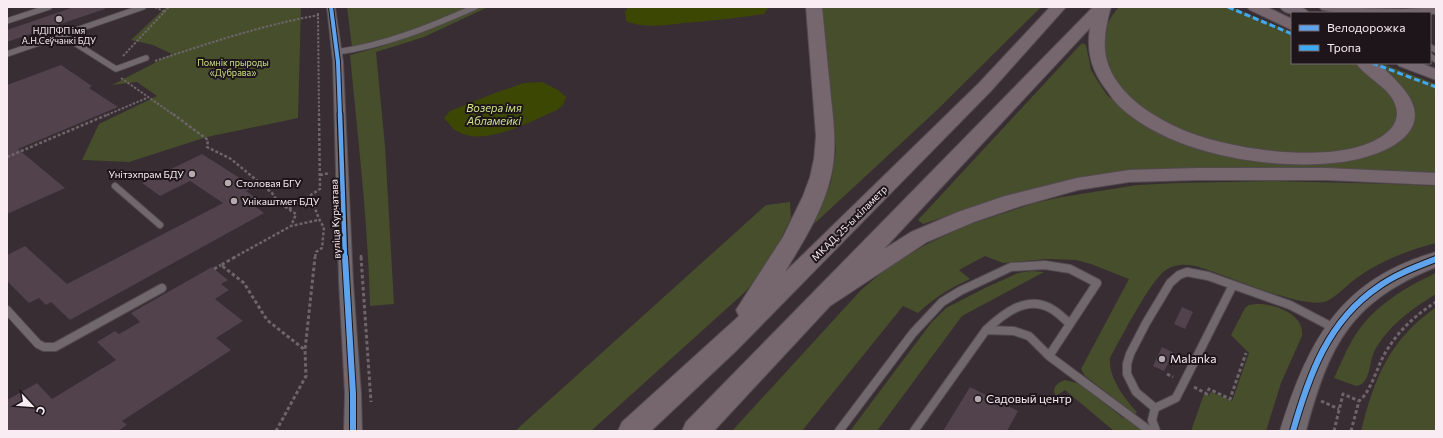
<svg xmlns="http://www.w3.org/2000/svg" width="1443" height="438" viewBox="0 0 1443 438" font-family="Commissioner,sans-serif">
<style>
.green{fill:#474e2c}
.water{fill:#3d4704}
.building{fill:#51424b}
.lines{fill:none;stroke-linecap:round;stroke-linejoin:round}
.lane-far2-casing{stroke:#524a4e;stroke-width:7}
.lane-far1-casing{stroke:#524a4e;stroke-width:8}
.lane-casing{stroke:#524a4e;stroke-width:10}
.street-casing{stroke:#524a4e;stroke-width:2}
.secondary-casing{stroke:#524a4e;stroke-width:2}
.primary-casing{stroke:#524a4e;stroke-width:2}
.highway-casing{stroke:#524a4e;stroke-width:2}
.path-far2{stroke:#6d6569;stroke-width:2;stroke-dasharray:2.5 1.5;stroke-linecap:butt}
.path-far1{stroke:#6d6569;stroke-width:2.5;stroke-dasharray:3 2;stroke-linecap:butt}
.path{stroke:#6d6569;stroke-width:3;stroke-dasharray:3.5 2.5;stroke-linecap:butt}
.lane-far2{stroke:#70686d;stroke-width:5.5}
.lane-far1{stroke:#70686d;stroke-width:6}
.lane{stroke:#70686d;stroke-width:8}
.street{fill:#70686d;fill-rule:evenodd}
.secondary{fill:#70686d;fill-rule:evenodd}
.primary{fill:#776971;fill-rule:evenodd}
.highway{fill:#76666e;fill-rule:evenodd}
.quiet{stroke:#3fa9f5;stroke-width:3;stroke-dasharray:6 3;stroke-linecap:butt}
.cycleway-far2-casing{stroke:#1d1519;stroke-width:6}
.cycleway-far1-casing{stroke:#1d1519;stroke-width:7}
.cycleway-casing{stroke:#1d1519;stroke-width:8}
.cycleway-far2{stroke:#60a3ed;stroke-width:4}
.cycleway-far1{stroke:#60a3ed;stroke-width:4.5}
.cycleway{stroke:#60a3ed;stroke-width:6}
.poi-dot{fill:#b5aaaf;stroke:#1d1519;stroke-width:1.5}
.labels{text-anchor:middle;stroke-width:4;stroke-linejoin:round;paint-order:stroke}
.far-poi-label{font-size:9px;fill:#f9edf3;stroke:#1d1519}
.far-park-label{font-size:9px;fill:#cbe284;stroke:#1d1519}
.poi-label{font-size:10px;fill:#f9edf3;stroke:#1d1519;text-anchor:start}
.street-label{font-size:10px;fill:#f9edf3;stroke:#1d1519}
.water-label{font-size:11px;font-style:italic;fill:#d0e689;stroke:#1d1519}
.near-poi-label{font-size:12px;fill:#f9edf3;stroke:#1d1519;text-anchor:start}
</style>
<rect width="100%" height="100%" fill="#372d32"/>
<path class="green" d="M166 7H301L298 118 207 137 129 162 82 160 99 124 157 96 137 82 112 85 172 54 153 45 131 40Z
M347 7H469L396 37 352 47Z
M478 7H488L424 37 376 52 385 146 394 304 370 306C368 222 358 139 350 55 395 44 436 27 478 7Z
M820 7H1041L937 110 814 224 831 182 836 150Z
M1119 7H1231L1292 32V63H1356L1397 99 1400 120C1393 127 1386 136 1379 141 1372 146 1358 147 1349 149 1341 151 1332 154 1323 155 1312 156 1300 154 1289 154 1226 151 1135 130 1109 65 1099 42 1103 25 1119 7Z
M1082 43 1086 45 1091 70 1099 83 1107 95 1124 110 1216 152 1368 156 1398 143 1407 135 1411 128V117L1368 63H1380L1436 84V174L1354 169H1310L1050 185 1016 193 923 224 918 220Z
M1272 181 1393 184 1436 186V243C1408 250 1381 261 1358 277 1349 283 1335 298 1327 301 1304 311 1223 273 1195 266 1185 264 1175 264 1166 270 1151 279 1120 340 1110 358 1108 377 1125 399 1137 412L1135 414 1085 376 1081 369 1129 279 1091 264 1076 260 1048 259 1003 263 985 256 959 270 970 279C950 288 934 298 918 313L903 306 802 431H732L861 290 887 268 925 245 968 225 1035 203 1062 197 1137 185 1177 183Z
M790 202 791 218 773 255 760 276 745 292 591 431H515L766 205Z
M1031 271 1044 272 962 316 877 431H850L931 323 946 308 985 288 1018 273Z
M1436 273V294C1412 309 1389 325 1375 350 1369 360 1371 385 1356 386L1334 378C1341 363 1347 348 1356 334 1375 305 1406 287 1436 273Z
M1256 304C1273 303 1305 314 1302 336L1281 383 1266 431H1191L1204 394 1209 396 1211 392 1232 401 1249 353 1231 335 1245 308 1249 305Z
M1436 307V431H1361C1375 376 1389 341 1436 307Z
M1065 380 1080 384 1123 418 1125 417 1143 431H1114L1065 390 1056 396 1054 392C1054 385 1059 382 1065 380Z"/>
<path class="water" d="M628 7H767L768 8 764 14C737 18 711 21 684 23 665 25 644 29 626 21L625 12Z
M542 82 558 90 566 97 563 105 557 110C531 121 484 148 457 131 452 129 448 122 444 118L450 111 495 93 524 83Z"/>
<path class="building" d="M74 7H105V9L7 42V30Z
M61 65 92 86 89 88 118 107 18 149 65 188 7 214V85Z
M202 154 254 187 246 191 263 203 256 207 264 213 70 320 51 302 46 305 39 298 29 303 7 281V255L25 246 67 284 223 203 190 181 160 196 142 183Z
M212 267 228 280 221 284 229 290 215 299 243 321 216 338 231 350 122 421 127 425 118 431H7V400L37 383 52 399 116 360 97 342 115 331 119 334 140 322 131 313Z
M1182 307 1193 312 1185 329 1174 324Z
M1162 347 1174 353 1164 371 1153 366Z
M970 387 1018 411 1007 431H943Z"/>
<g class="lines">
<g class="lane-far2-casing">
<path id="lane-far2" d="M7 21 49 7
M62 35 116 69 146 58
M1430 47 1436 50
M337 52C386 45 430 27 475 7
M7 54 143 7
M1430 56 1436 60"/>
</g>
<g class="lane-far1-casing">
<path id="lane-far1" d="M115 186 160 225"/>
</g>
<g class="lane-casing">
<path id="lane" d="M7 310 38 344 44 347H55L162 288
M1070 324C1064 319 1058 312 1050 308 1026 295 1003 314 986 330L1014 331 1029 336 1049 356 1150 431
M1155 408 1136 392 1127 374V364L1130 354 1146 323 1170 283 1179 275 1187 272 1208 276 1290 305 1334 328
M839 431 913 333 942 302 960 291 1011 267 1045 265 1070 269 1097 283 1049 356
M914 431 986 330
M1156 431 1152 420 1155 408 1176 398 1233 285"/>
</g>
<g class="street-casing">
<path id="street" d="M327 7H335L343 62 353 282 361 394 362 431H344L345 394 339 282 333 62Z"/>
</g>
<g class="secondary-casing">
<path id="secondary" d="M1436 252V267C1350 302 1329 345 1306 431H1280C1308 341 1340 279 1436 252Z"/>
</g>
<g class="primary-casing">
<path id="primary" d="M1280 7C1289 7 1303 4 1309 13 1299 13 1286 17 1280 7Z
M1397 63H1420L1436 69V80L1399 66Z"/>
</g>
<g class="highway-casing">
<path id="highway" d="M806 7H822C825 37 828 68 831 98 834 125 837 150 831 176 823 211 803 242 785 272L979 83 1050 7H1066L991 91 736 351 651 431H618L622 422 739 316 736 310 783 237 803 196 810 177 814 159 816 136Z
M1093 7H1111C1106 25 1102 43 1107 61 1117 95 1153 117 1183 130 1230 150 1336 166 1381 137 1390 131 1397 124 1397 113 1396 89 1367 80 1356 63 1361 63 1368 62 1374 63 1381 64 1396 80 1401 86 1443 133 1380 157 1342 162 1273 171 1171 155 1119 106 1115 102 1111 97 1108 92 1092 72 1086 53 1090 28L884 249 911 232 958 212 1005 196 1077 178 1129 170 1198 168H1326L1436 173V185L1326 180H1198L1129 182 1078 190 1021 206 974 222 927 242 830 306 714 431H682L686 422Z
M1247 7H1267L1292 19V30L1250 10Z
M1319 7 1403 9 1436 7V14L1340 13 1322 10Z"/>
</g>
<path class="path-far2" d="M155 7 165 12
M318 13 319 115
M123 56 169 7
M155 61C209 43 263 25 319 15
M121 78 174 115
M107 115 149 97"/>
<path class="path-far1" d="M173 114 208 140 207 147 231 159 272 193 278 202 296 214 291 226
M7 157 109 114
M320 175 330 173
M305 199C319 207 315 216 324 227L322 248 316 252 315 258
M289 209 320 189 319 114
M361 255V258
M233 258 291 226 318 220"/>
<path class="path" d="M235 257 221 265 244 283 267 320 305 350
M361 257 371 402
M214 269 221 265
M1167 374 1173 377
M1194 387 1207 394 1209 389 1230 399 1246 353
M1321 401 1339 409
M276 431 306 376 305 350 315 257
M1334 431 1343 394 1359 401
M1351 431 1359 401C1370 393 1377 368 1384 355 1397 332 1414 316 1436 302"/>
<use href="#lane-far2" class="lane-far2"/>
<use href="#lane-far1" class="lane-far1"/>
<use href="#lane" class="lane"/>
<use href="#street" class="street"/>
<use href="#secondary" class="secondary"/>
<use href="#primary" class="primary"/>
<use href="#highway" class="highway"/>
<path class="quiet" d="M1228 7 1292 34
M1372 63 1436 87"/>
<g class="cycleway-far2-casing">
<path id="cycleway-far2" d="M331 7 338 62 340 115"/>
</g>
<g class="cycleway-far1-casing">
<path id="cycleway-far1" d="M340 114 345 258"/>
</g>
<g class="cycleway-casing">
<path id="cycleway" d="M345 257 353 394V431
M1293 431C1309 375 1328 321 1378 287 1396 274 1416 267 1436 259"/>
</g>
<use href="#cycleway-far2" class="cycleway-far2"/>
<use href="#cycleway-far1" class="cycleway-far1"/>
<use href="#cycleway" class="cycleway"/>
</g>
<g class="poi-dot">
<circle cx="59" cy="19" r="4"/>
<circle cx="192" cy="174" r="4"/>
<circle cx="228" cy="183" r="4"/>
<circle cx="234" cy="201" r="4"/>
<circle cx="1162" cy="359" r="4"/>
<circle cx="978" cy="399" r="4"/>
</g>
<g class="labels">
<g class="far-poi-label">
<text x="59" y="34">НДІПФП імя<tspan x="59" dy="10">А.Н.Сеўчанкі БДУ</tspan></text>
</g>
<g class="far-park-label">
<text x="233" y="66">Помнік прыроды<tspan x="233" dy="10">«Дубрава»</tspan></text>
</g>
<g class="poi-label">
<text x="184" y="178" text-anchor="end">Унітэхпрам БДУ</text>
<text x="236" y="187">Столовая БГУ</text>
<text x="242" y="205">Унікаштмет БДУ</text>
</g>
<g class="street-label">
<text transform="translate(335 219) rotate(-92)" y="4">вуліца Курчатава</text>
<text transform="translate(849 223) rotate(-45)" y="4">МКАД, 25-ы кіламетр</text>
</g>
<g class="water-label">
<text x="494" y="112">Возера імя<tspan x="494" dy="13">Абламейкі</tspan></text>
</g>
<g class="near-poi-label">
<text x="1170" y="363">Malanka</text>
<text x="986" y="403">Садовый центр</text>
</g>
</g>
<rect width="1443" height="438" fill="none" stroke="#f9edf3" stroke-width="16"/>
<rect x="1291" y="12" width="140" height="52" fill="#1d1519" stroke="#756b70"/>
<rect x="1299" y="25" width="20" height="6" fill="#60a3ed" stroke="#756b70"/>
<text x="1327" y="32" font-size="12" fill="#f9edf3">Велодорожка</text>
<rect x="1299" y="45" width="20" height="6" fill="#3fa9f5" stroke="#756b70"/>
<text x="1327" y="52" font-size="12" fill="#f9edf3">Тропа</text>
<g transform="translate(32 406) rotate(116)" stroke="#1d1519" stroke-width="3" paint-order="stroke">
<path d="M0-3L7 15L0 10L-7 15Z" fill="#f9edf3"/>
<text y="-6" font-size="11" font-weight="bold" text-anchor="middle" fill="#f9edf3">С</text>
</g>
</svg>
